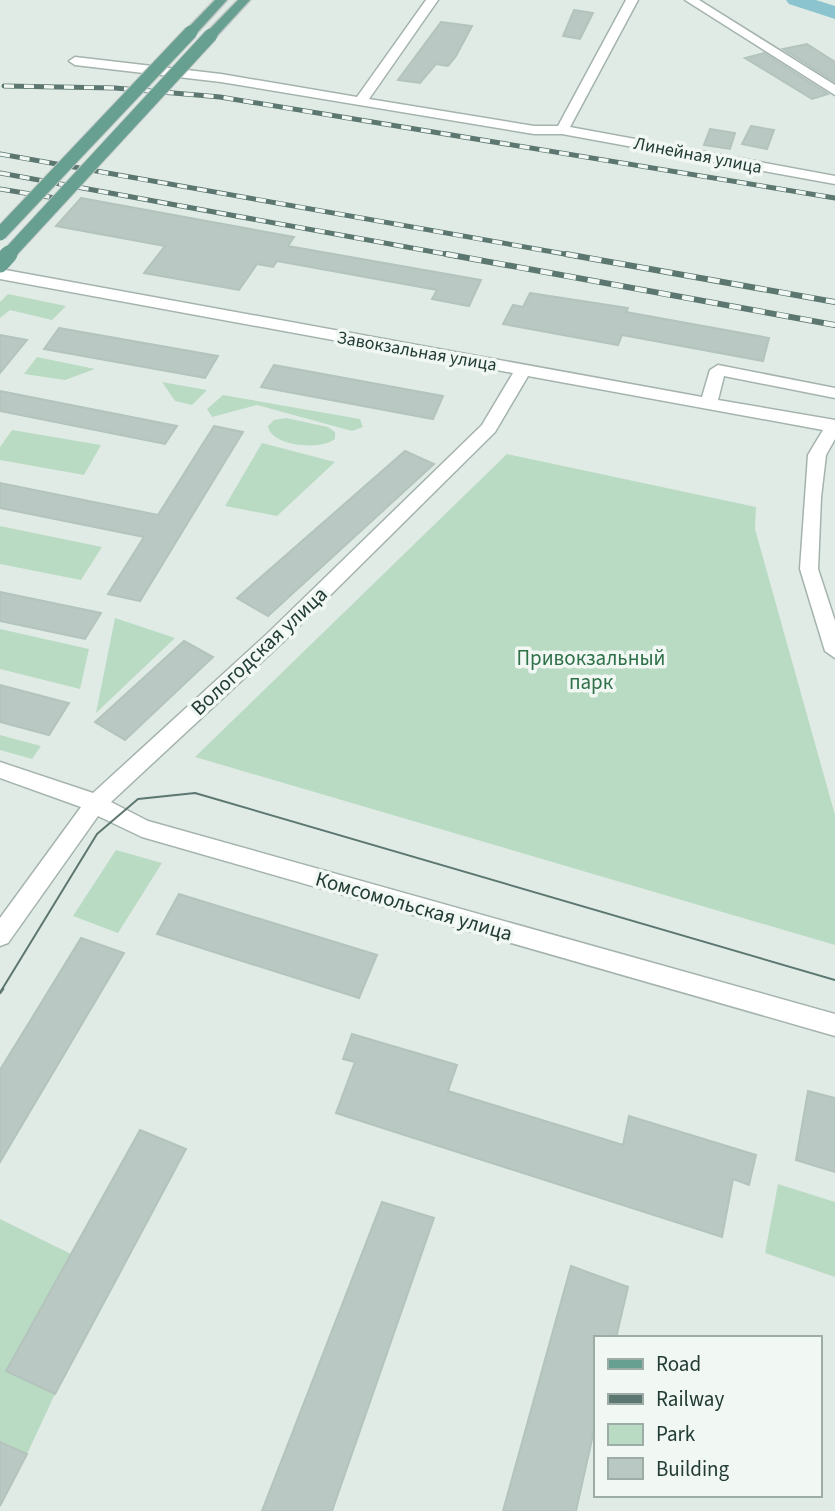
<svg xmlns="http://www.w3.org/2000/svg" width="835" height="1511" viewBox="0 0 835 1511" font-family="'Source Sans 3',sans-serif">
<style>
.green{fill:#badbc3}
.lines{fill:none;stroke-linecap:round;stroke-linejoin:round}
.river{fill:#8bc3ce;fill-rule:evenodd}
.building{fill:#b9c8c2;stroke:#b3c4bd;stroke-width:2}
.minor-casing{stroke:#a4b3ad;stroke-width:3}
.major-casing{stroke:#c1c8c6;stroke-width:3}
.minor{fill:#fff;fill-rule:evenodd}
.major{fill:#679f91;fill-rule:evenodd}
.tram-far1{stroke:#5c7670;stroke-width:2}
.tram{stroke:#5c7670;stroke-width:2.5}
.rail-far1-casing{stroke:#5c7670;stroke-width:5}
.rail-casing{stroke:#5c7670;stroke-width:6}
.rail-far1{stroke:#f1f8f4;stroke-width:3.5;stroke-dasharray:10;stroke-linecap:butt}
.rail{stroke:#f1f8f4;stroke-width:4.5;stroke-dasharray:12;stroke-linecap:butt}
.major-bridge-far1-casing{stroke:#c1c8c6;stroke-width:15;stroke-linecap:butt}
.major-bridge-casing{stroke:#c1c8c6;stroke-width:18;stroke-linecap:butt}
.major-bridge-far1{stroke:#679f91;stroke-width:13}
.major-bridge{stroke:#679f91;stroke-width:17}
.labels{text-anchor:middle;stroke-width:7;stroke-linejoin:round;paint-order:stroke}
.far-street-label{font-size:18px;fill:#223b34;stroke:#f1f8f4}
.street-label{font-size:21px;fill:#223b34;stroke:#f1f8f4}
.park-label{font-size:21px;fill:#2e7048;stroke:#f1f8f4}
</style>
<rect width="100%" height="100%" fill="#e1ebe6"/>
<path class="green" d="M8 294 66 306 52 320 10 310 0 318V302Z
M37 357 95 369 65 380 24 374Z
M162 382 207 390 192 405 175 401Z
M223 395 360 419 363 427 352 431 257 405 212 417 207 409Z
M286 418 328 427 335 432V439C321 451 270 446 268 426L274 420Z
M12 430 101 445 84 475 0 460V447Z
M262 443 335 462 277 516 225 506Z
M507 454 756 507 755 529 835 815V945L195 757Z
M0 526 102 547 81 580 0 564Z
M115 618 175 638 96 713Z
M0 629 89 649 80 689 0 669Z
M0 735 41 746 32 759 0 750Z
M116 850 162 863 118 933 73 916Z
M778 1184 835 1202V1277L765 1253Z
M0 1219 71 1254 6 1371 55 1394 27 1454 0 1442Z"/>
<g class="lines">
<path class="river" d="M786 0H816L835 6V19L789 4Z"/>
</g>
<path class="building" d="M574 10 593 13 580 39 563 36Z
M441 22 472 26 456 56 448 66 436 64 420 83 398 80Z
M807 44 835 62V82L783 49Z
M764 53 828 94 812 99 745 58Z
M751 126 774 130 767 149 742 144Z
M710 129 735 133 730 149 704 145Z
M81 198 294 237 288 246 481 280 469 306 432 299 437 290 277 261 273 267 257 264 239 290 144 273 165 246 56 226Z
M530 293 628 308 626 312 769 338 763 361 622 335 618 345 503 324 513 305 523 307Z
M59 328 218 356 205 378 44 349Z
M0 335 27 340 0 373Z
M274 365 443 396 433 419 261 387Z
M0 391 177 426 165 444 0 411Z
M214 426 243 432 140 601 108 594 144 537 0 508V483L158 515Z
M405 451 434 464 268 616 237 598Z
M0 592 101 613 85 639 0 621Z
M184 641 213 657 125 740 95 722Z
M0 685 69 703 49 735 0 722Z
M179 894 377 955 359 998 157 934Z
M81 938 124 953 0 1162V1070Z
M352 1034 457 1065 448 1091 623 1145 629 1116 756 1155 749 1185 733 1179 722 1237 336 1113 355 1062 343 1059Z
M808 1091 835 1098V1172L796 1160Z
M140 1130 186 1149 55 1394 6 1371Z
M382 1202 434 1218 332 1511H262Z
M571 1266 628 1287 616 1338H595V1426L576 1511H503Z
M0 1442 27 1454 0 1506Z"/>
<g class="lines">
<g class="minor-casing">
<path id="minor" d="M426 0H438L369 99 534 126H558L626 0H638L570 127 835 176V184L562 134H534L221 82 75 65 69 61 75 57 221 74 357 97Z
M685 0H699L835 85V95Z
M0 269 702 397 710 370 718 365 835 388V398L724 376 718 400 835 420V439L826 455 821 497 818 569 835 621V658L825 651 800 569 808 455 823 430 528 376 495 432 282 643 111 802 148 821 835 1014V1036L142 837 98 816 8 943 0 946V918L81 807 0 778V762L93 793 268 633 482 425 513 373 0 279Z"/>
</g>
<g class="major-casing">
<path id="major" d="M215 0H227L195 35H187V29Z
M238 0H250L215 38H207V32Z"/>
</g>
<use href="#minor" class="minor"/>
<use href="#major" class="major"/>
<path class="tram-far1" d="M1 991 97 834 138 799 195 793 835 980"/>
<path class="tram" d="M0 993 3 989"/>
<g class="rail-far1-casing">
<path id="rail-far1" d="M4 86 115 88 220 97 835 198
M0 154 576 256
M0 173 456 256
M0 189 55 198"/>
</g>
<g class="rail-casing">
<path id="rail" d="M446 254 835 325
M566 254 835 302"/>
</g>
<use href="#rail-far1" class="rail-far1"/>
<use href="#rail" class="rail"/>
<g class="major-bridge-far1-casing">
<path id="major-bridge-far1" d="M0 234 191 32
M7 256 211 35"/>
</g>
<g class="major-bridge-casing">
<path id="major-bridge" d="M0 264 9 254"/>
</g>
<use href="#major-bridge-far1" class="major-bridge-far1"/>
<use href="#major-bridge" class="major-bridge"/>
</g>
<g class="labels">
<g class="far-street-label">
<text transform="translate(698 155) rotate(11)" y="6">Линейная улица</text>
<text transform="translate(417 351) rotate(10)" y="6">Завокзальная улица</text>
</g>
<g class="street-label">
<text transform="translate(259 651) rotate(-43)" y="7">Вологодская улица</text>
<text transform="translate(414 906) rotate(16)" y="7">Комсомольская улица</text>
</g>
<g class="park-label">
<text x="591" y="665">Привокзальный<tspan x="591" dy="24">парк</tspan></text>
</g>
</g>
<rect x="594" y="1336" width="228" height="161" fill="#f1f8f4" stroke="#9eaca7" stroke-width="2"/>
<rect x="608" y="1359" width="35" height="10" fill="#679f91" stroke="#9eaca7" stroke-width="2"/>
<text x="656" y="1371" font-size="21" fill="#223b34">Road</text>
<rect x="608" y="1394" width="35" height="10" fill="#5c7670" stroke="#9eaca7" stroke-width="2"/>
<text x="656" y="1406" font-size="21" fill="#223b34">Railway</text>
<rect x="608" y="1424" width="35" height="21" fill="#badbc3" stroke="#9eaca7" stroke-width="2"/>
<text x="656" y="1441" font-size="21" fill="#223b34">Park</text>
<rect x="608" y="1458" width="35" height="21" fill="#b9c8c2" stroke="#9eaca7" stroke-width="2"/>
<text x="656" y="1476" font-size="21" fill="#223b34">Building</text>
</svg>
